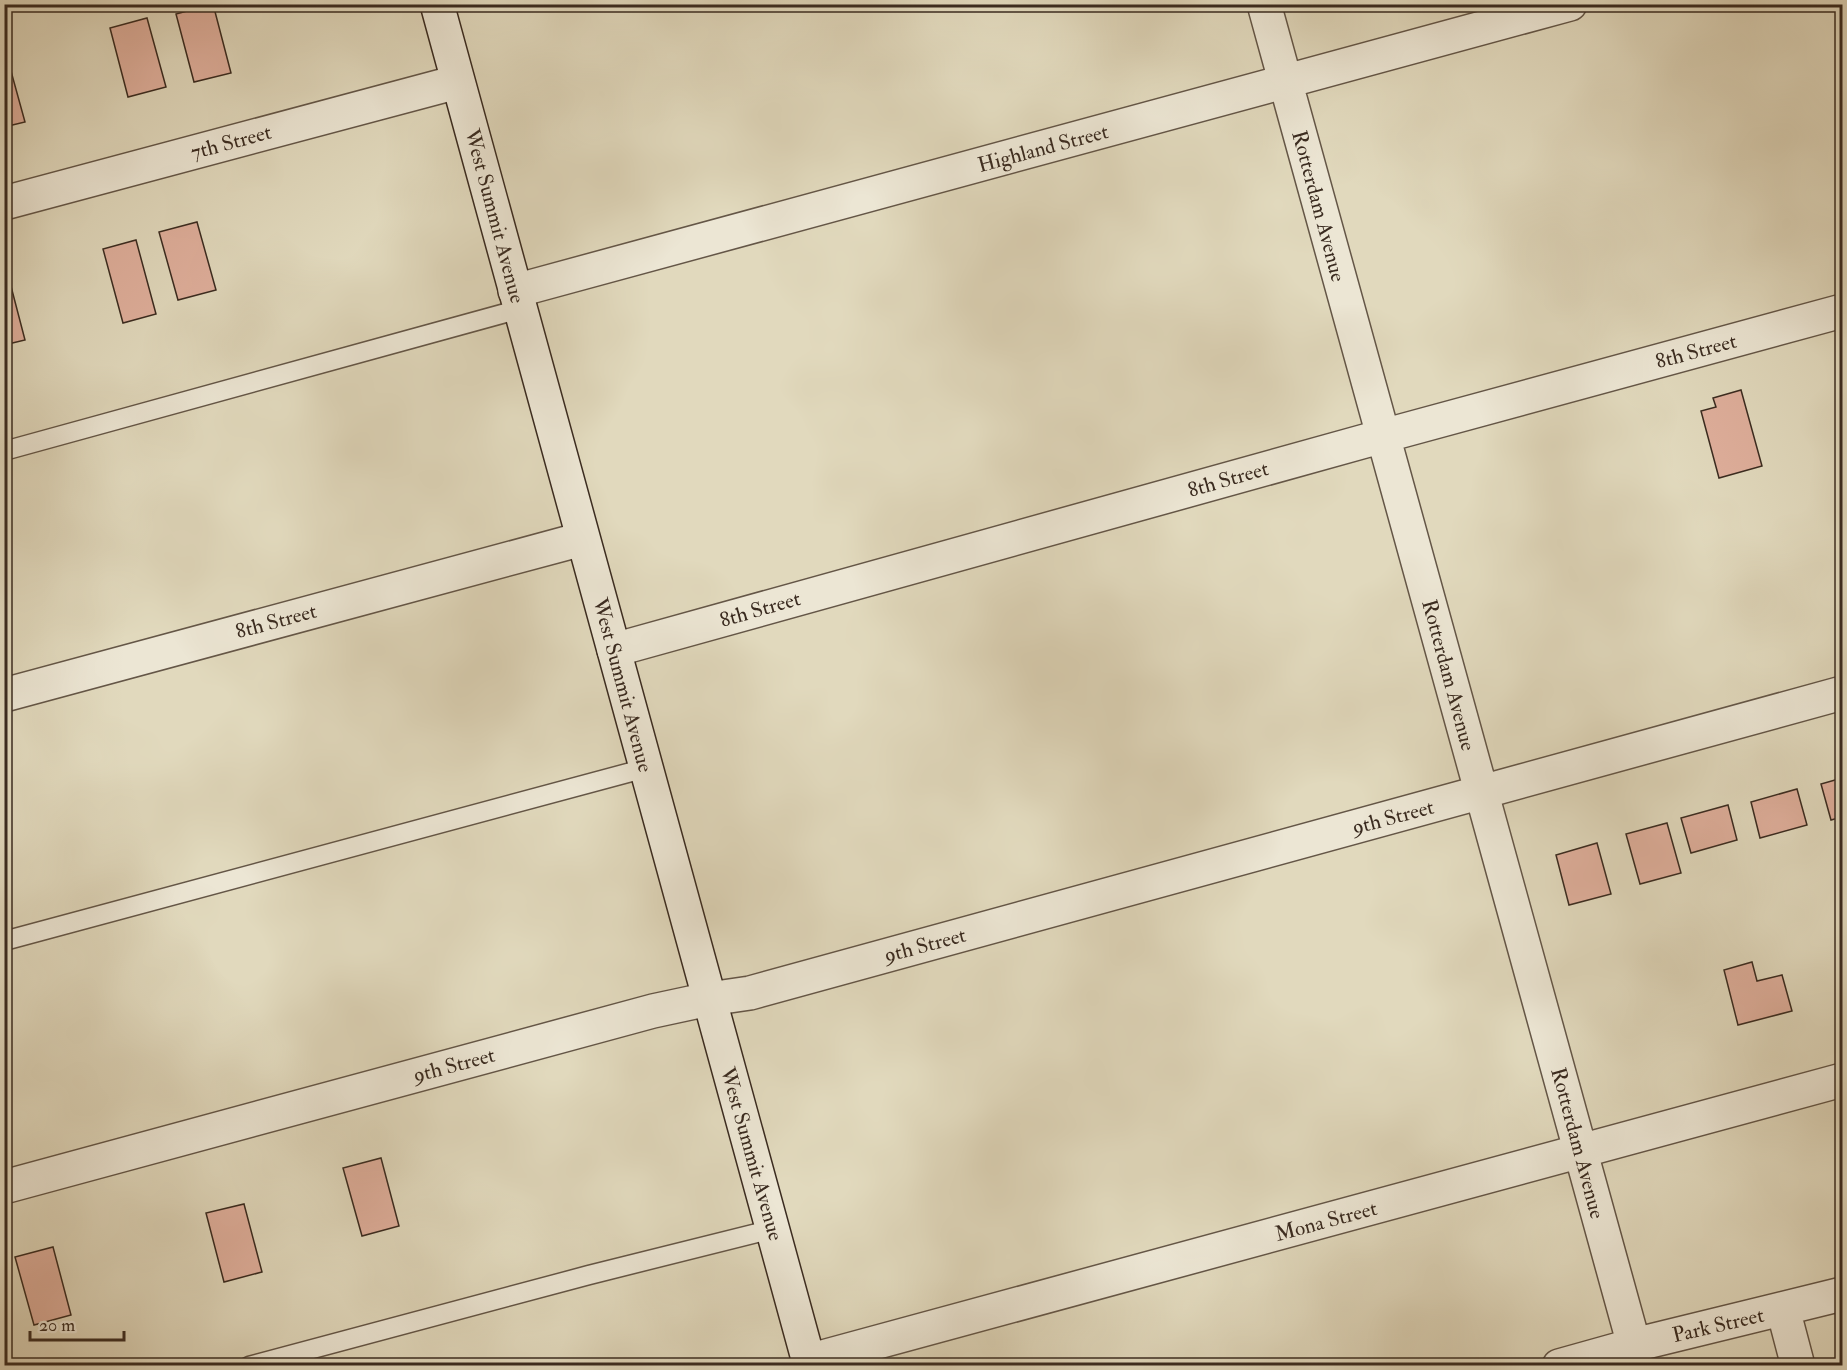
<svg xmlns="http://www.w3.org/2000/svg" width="1847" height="1370" viewBox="0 0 1847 1370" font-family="'IM FELL Double Pica',serif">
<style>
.building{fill:#dfaf9c;stroke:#3a2b20;stroke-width:1.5}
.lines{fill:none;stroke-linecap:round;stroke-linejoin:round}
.lane-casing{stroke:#645647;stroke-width:21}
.street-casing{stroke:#645647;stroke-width:36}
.secondary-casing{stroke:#3a2b20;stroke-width:36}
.lane{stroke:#ece6d4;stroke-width:18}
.street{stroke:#ece6d4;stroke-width:33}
.secondary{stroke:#ece6d4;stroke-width:33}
.labels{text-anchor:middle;stroke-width:4.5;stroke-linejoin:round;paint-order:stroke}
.street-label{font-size:21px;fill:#3a2b20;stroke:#ece6d4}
</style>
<rect width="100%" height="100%" fill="#e1d9bd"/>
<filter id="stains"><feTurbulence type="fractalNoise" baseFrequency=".00333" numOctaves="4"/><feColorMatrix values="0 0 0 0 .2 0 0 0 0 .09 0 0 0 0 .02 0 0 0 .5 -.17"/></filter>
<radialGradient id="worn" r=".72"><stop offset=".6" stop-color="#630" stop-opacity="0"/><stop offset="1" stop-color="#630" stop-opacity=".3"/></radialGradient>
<path class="building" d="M213 4 231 73 194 82 176 14Z
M147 18 166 87 128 97 110 28Z
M4 53H6L25 122 4 127Z
M197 222 216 290 178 300 159 232Z
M136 240 156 314 123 323 103 249Z
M7 271 25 340 4 345V272Z
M1741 390 1762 466 1719 478 1701 411 1716 407 1713 398Z
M1842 778V817L1831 820 1821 784Z
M1797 789 1807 825 1760 838 1751 802Z
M1728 805 1737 840 1691 853 1681 818Z
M1667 823 1681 873 1640 884 1626 834Z
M1597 843 1611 894 1569 905 1556 855Z
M1752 962 1757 981 1782 975 1792 1011 1738 1025 1724 970Z
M381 1158 399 1226 362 1236 343 1168Z
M244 1204 262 1272 224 1282 206 1213Z
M53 1247 71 1315 34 1325 15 1257Z"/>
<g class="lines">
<g class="lane-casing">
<path id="lane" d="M4 451 520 309
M4 941 646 768
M249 1366 589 1275 773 1229"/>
</g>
<g class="street-casing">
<path id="street" d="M1264 4 1634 1345
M4 203 457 82
M515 291 1570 4
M614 650 1383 436 1842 311
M4 695 582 539
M4 1187 653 1011 709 999 750 993 1842 693
M1783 1309 1798 1366
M808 1361 1842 1080
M1559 1366 1634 1345 1842 1294"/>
</g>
<g class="secondary-casing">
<path id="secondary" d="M437 4 810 1366"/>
</g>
<use href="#lane" class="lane"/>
<use href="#street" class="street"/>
<use href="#secondary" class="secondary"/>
</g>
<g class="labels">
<g class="street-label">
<text transform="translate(231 142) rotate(-15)" y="7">7th Street</text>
<text transform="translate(1043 148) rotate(-15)" y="7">Highland Street</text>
<text transform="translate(1319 206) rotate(75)" y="7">Rotterdam Avenue</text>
<text transform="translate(495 216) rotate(75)" y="7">West Summit Avenue</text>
<text transform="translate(1696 351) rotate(-15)" y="7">8th Street</text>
<text transform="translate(1228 479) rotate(-16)" y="7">8th Street</text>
<text transform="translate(760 609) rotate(-16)" y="7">8th Street</text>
<text transform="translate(276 621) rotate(-15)" y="7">8th Street</text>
<text transform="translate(1449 675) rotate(75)" y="7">Rotterdam Avenue</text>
<text transform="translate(623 685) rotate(75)" y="7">West Summit Avenue</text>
<text transform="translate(1393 817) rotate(-15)" y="7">9th Street</text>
<text transform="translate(925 945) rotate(-15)" y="7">9th Street</text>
<text transform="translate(454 1065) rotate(-15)" y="7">9th Street</text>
<text transform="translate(1578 1143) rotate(75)" y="7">Rotterdam Avenue</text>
<text transform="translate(752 1154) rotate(74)" y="7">West Summit Avenue</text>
<text transform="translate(1326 1221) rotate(-15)" y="7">Mona Street</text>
<text transform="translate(1718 1325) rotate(-13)" y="7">Park Street</text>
</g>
</g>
<rect width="1847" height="1370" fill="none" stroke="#e1d9bd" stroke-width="24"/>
<rect x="6" y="6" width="1835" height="1358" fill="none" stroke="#3a2b20" stroke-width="3"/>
<rect x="12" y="12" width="1823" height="1346" fill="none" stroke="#3a2b20" stroke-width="1.5"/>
<path d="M30 1331v9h94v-9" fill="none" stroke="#3a2b20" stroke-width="3"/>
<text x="39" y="1331" font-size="18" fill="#3a2b20" stroke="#ece6d4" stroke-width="4.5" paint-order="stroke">20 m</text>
<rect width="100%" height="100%" filter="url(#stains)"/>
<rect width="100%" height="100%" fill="url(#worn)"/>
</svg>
